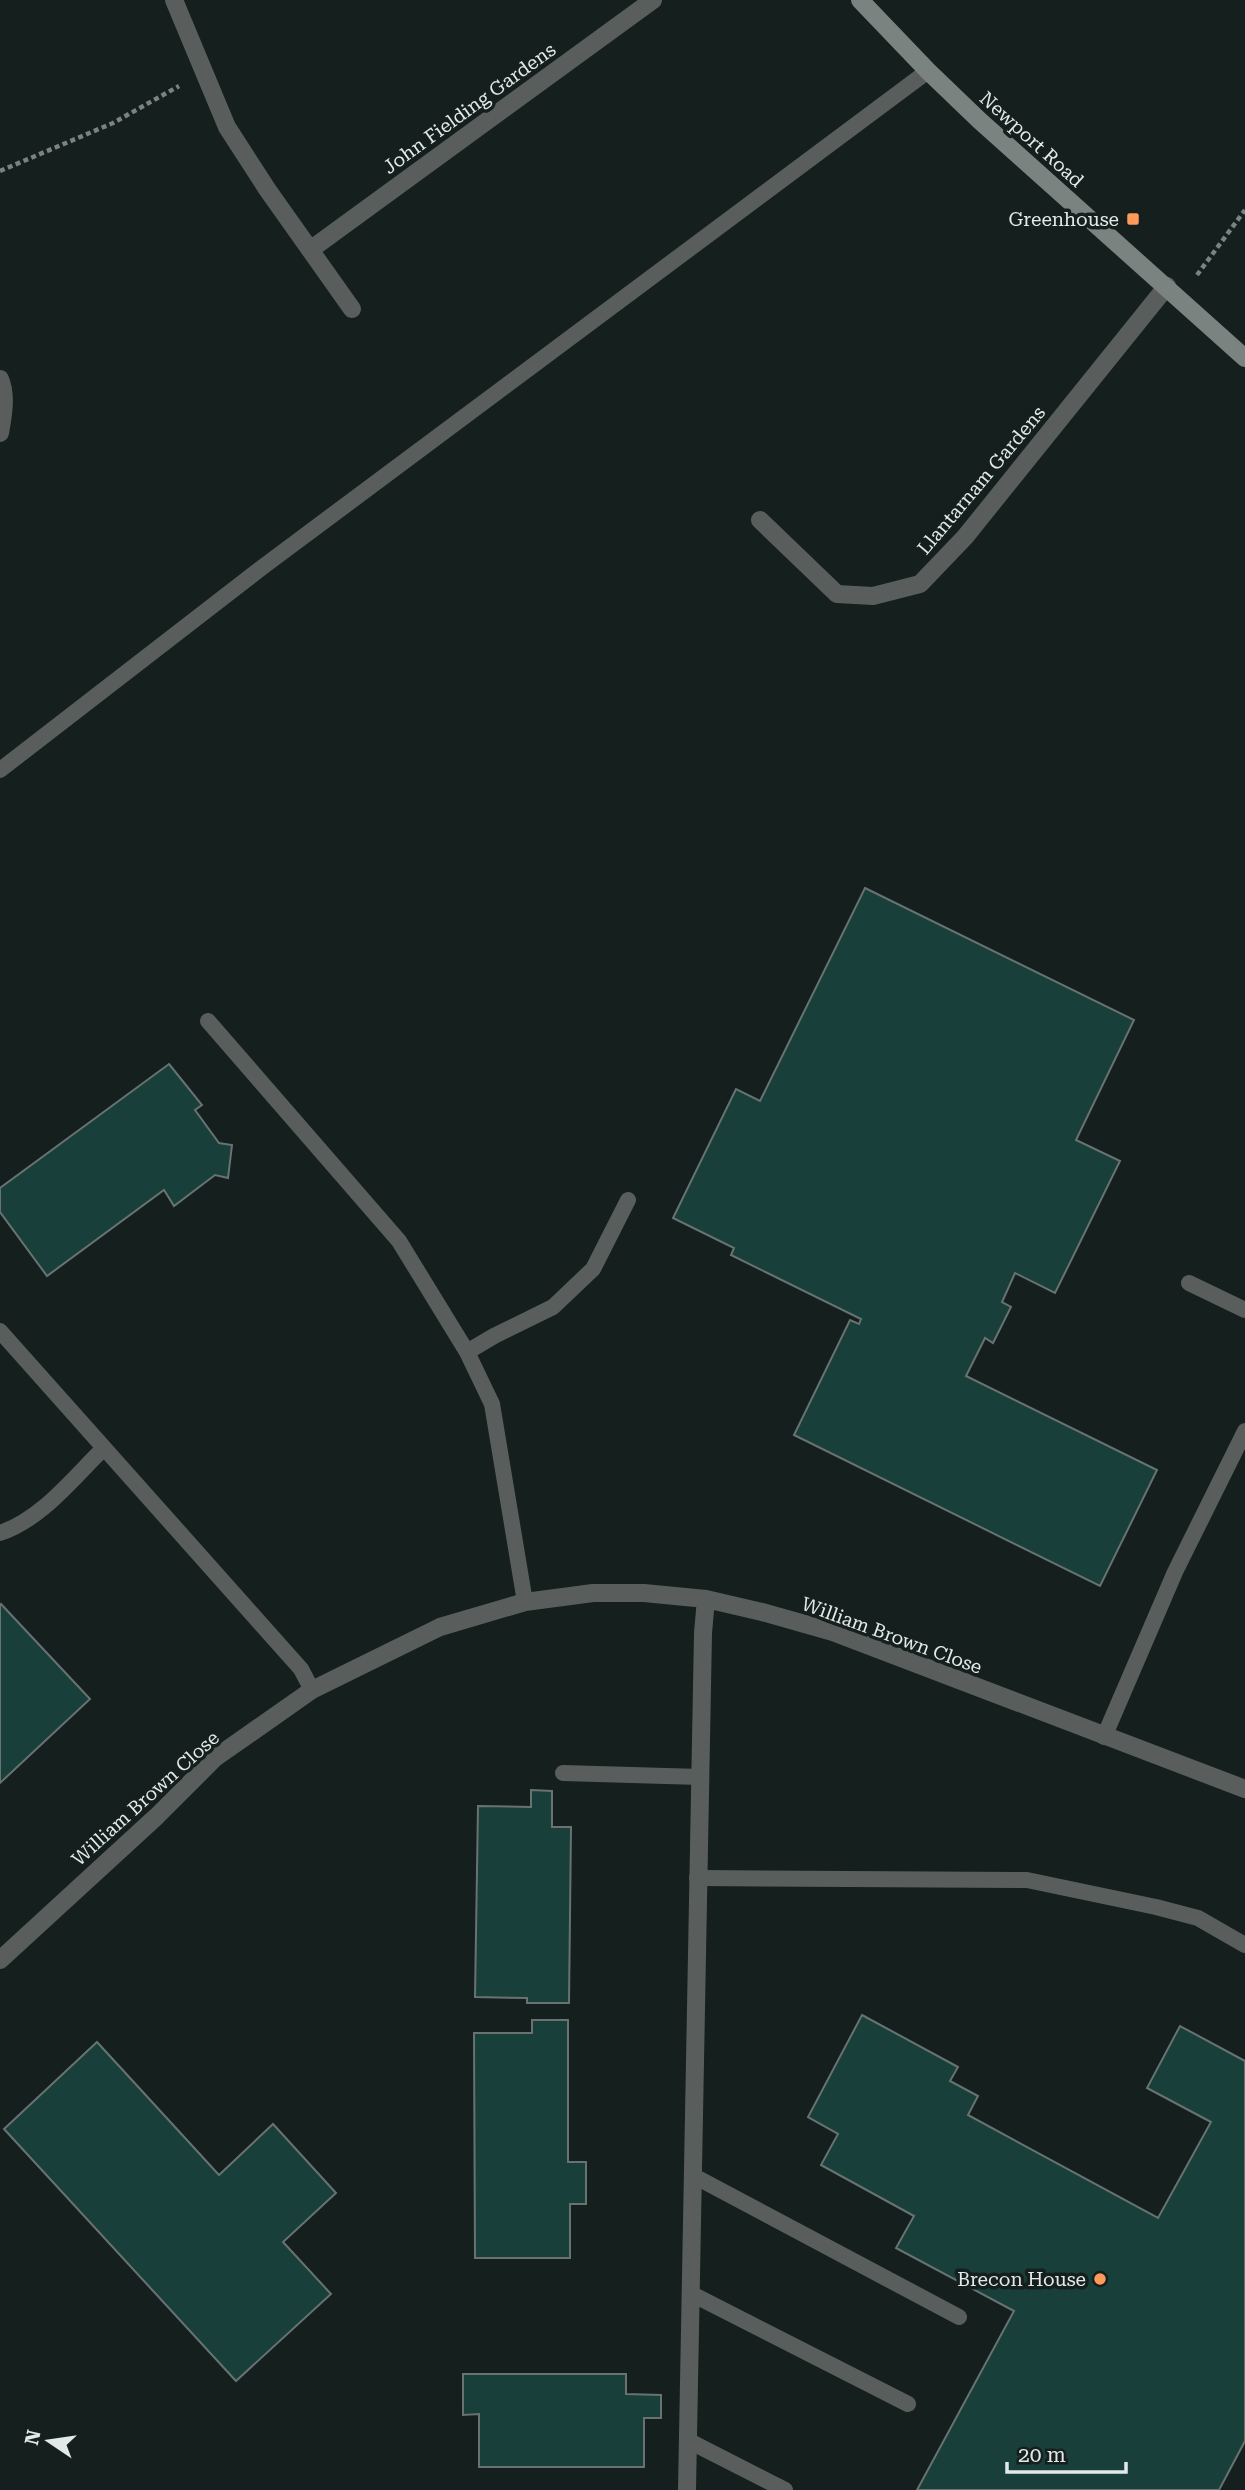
<svg xmlns="http://www.w3.org/2000/svg" width="1245" height="2490" viewBox="0 0 1245 2490" font-family="'Roboto Serif',serif">
<style>
.building{fill:#193f3b;stroke:#687371;stroke-width:2}
.lines{fill:none;stroke-linecap:round;stroke-linejoin:round}
.path{stroke:#7b8382;stroke-width:4.5;stroke-dasharray:5 3.5;stroke-linecap:butt}
.lane{stroke:#595e5d;stroke-width:16}
.street{stroke:#595e5d;stroke-width:18}
.secondary{stroke:#7b8381;stroke-width:18}
.poi-dot{fill:#ff9b5a;stroke:#151f1e;stroke-width:2.5}
.labels{text-anchor:middle;stroke-width:7;stroke-linejoin:round;paint-order:stroke}
.street-label{font-size:19px;fill:#e2e9e8;stroke:#151f1e}
.poi-label{font-size:19px;fill:#e2e9e8;stroke:#151f1e;text-anchor:end}
</style>
<rect width="100%" height="100%" fill="#151f1e"/>
<path class="building" d="M865 888 1134 1020 1076 1140 1120 1161 1055 1293 1015 1273 1002 1302 1011 1307 993 1343 985 1338 966 1376 1157 1470 1100 1586 794 1435 850 1320 859 1324 861 1319 731 1255 734 1248 673 1218 736 1089 760 1101Z
M169 1064 202 1105 195 1110 219 1143 232 1145 228 1178 215 1175 174 1206 164 1190 47 1276 0 1212V1188Z
M1 1604 90 1699 0 1783V1605Z
M531 1790 552 1791V1827H571L569 2003H527V1998L475 1997 478 1806 531 1807Z
M862 2015 958 2067 950 2081 978 2096 968 2115 1158 2218 1211 2122 1147 2088 1180 2026 1245 2061V2441L1219 2490H917L1014 2311 896 2248 914 2216 821 2165 838 2134 808 2117Z
M532 2020H568V2162H586V2204H570V2258H475L474 2033H532Z
M97 2042 219 2175 273 2124 336 2193 283 2242 331 2294 236 2381 4 2129Z
M463 2374H626V2394L661 2395V2418H644V2467H479V2414L463 2415Z"/>
<g class="lines">
<path class="path" d="M0 171 113 123 179 86
M1197 275 1245 210"/>
<path class="lane" d="M0 770 264 566 928 71
M208 1021 399 1241 467 1352
M1189 1283 1245 1310
M0 1331 301 1669 312 1690
M0 1533C42 1519 73 1478 104 1448
M525 1602 492 1404 467 1352 494 1336 553 1307 593 1269 628 1200
M1104 1737 1175 1572 1245 1431
M563 1773 700 1777
M697 1878 1027 1880 1156 1907 1198 1918 1245 1945
M692 2175 959 2317
M690 2293 908 2404
M687 2440 785 2490"/>
<path class="street" d="M174 0 227 127 267 189 352 309
M310 250 653 0
M0 379C7 395 3 416 0 433
M760 520 837 594 873 596 920 584 965 537 1167 286
M0 1960 157 1816 215 1758 312 1690 440 1627 525 1602 593 1593H644L706 1599 762 1612 833 1632 1245 1789
M687 2490 703 1633 706 1599"/>
<path class="secondary" d="M860 0 928 71 979 120 1245 358"/>
</g>
<g class="poi-dot">
<rect x="1126" y="212" width="14" height="14" rx="3.5"/>
<circle cx="1100" cy="2279" r="7"/>
</g>
<g class="labels">
<g class="street-label">
<text transform="translate(469 108) rotate(-36)" y="7">John Fielding Gardens</text>
<text transform="translate(1032 139) rotate(42)" y="7">Newport Road</text>
<text transform="translate(981 480) rotate(-50)" y="7">Llantarnam Gardens</text>
<text transform="translate(892 1635) rotate(20)" y="7">William Brown Close</text>
<text transform="translate(145 1798) rotate(-42)" y="7">William Brown Close</text>
</g>
<g class="poi-label">
<text x="1119" y="226">Greenhouse</text>
<text x="1086" y="2286">Brecon House</text>
</g>
</g>
<g transform="translate(49 2441) rotate(283)" stroke="#151f1e" stroke-width="5" paint-order="stroke">
<path d="M0-5L12 26L0 18L-12 26Z" fill="#e2e9e8"/>
<text y="-10" font-size="19" font-weight="bold" text-anchor="middle" fill="#e2e9e8">N</text>
</g>
<path d="M1007 2462v10h119v-10" fill="none" stroke="#e2e9e8" stroke-width="3.5"/>
<text x="1018" y="2462" font-size="21" fill="#e2e9e8" stroke="#151f1e" stroke-width="5" paint-order="stroke">20 m</text>
</svg>
